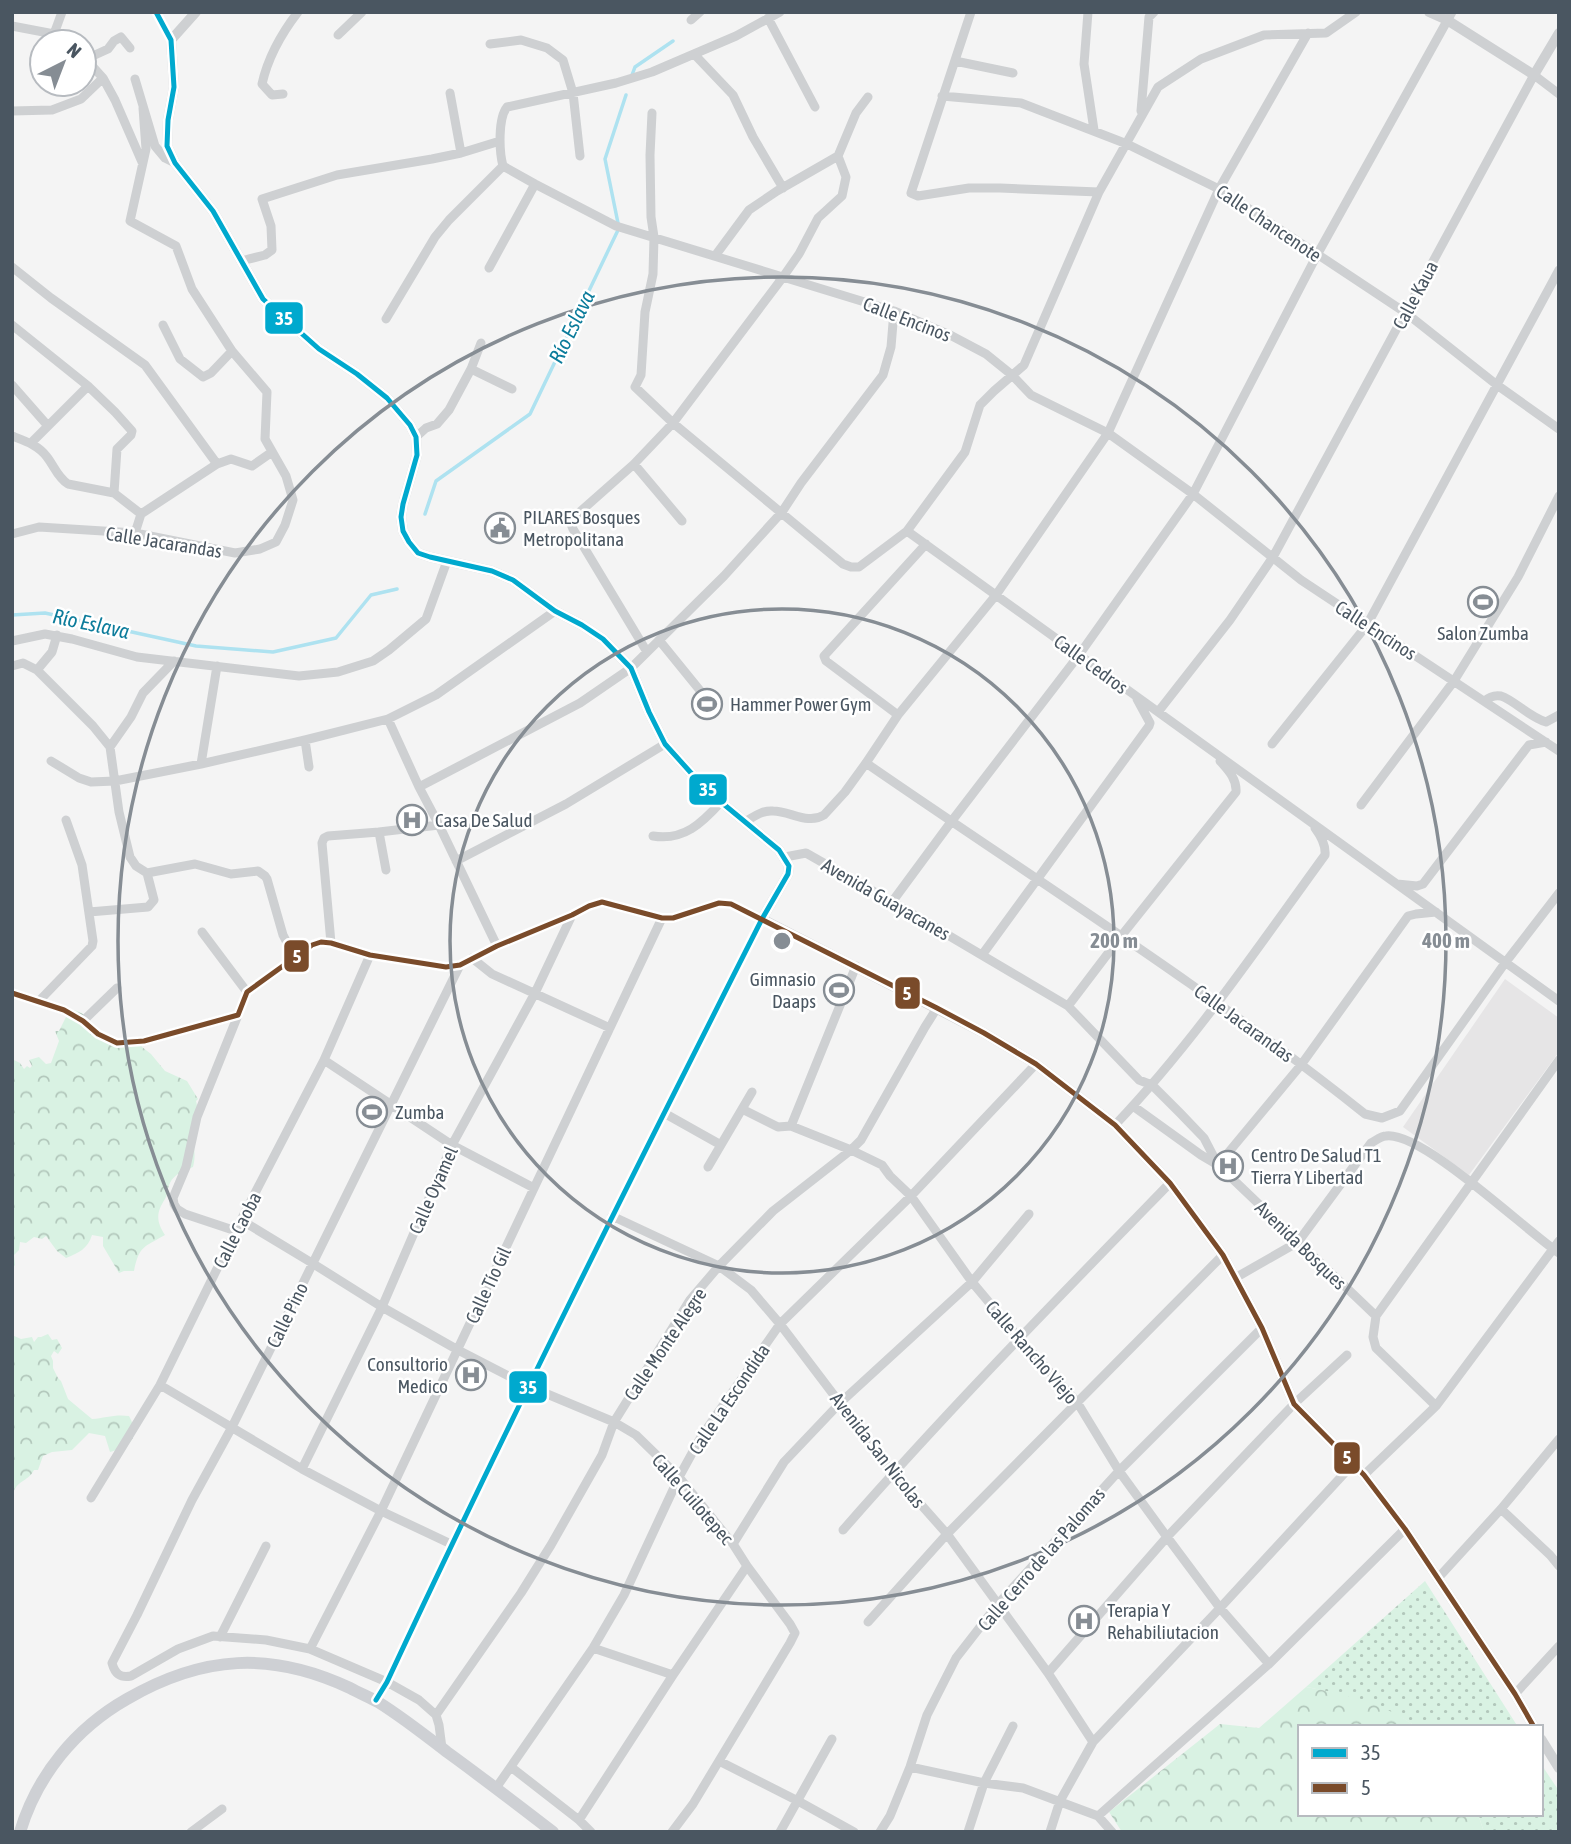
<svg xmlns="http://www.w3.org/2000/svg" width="1571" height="1844" viewBox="0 0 1571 1844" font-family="'Asap Condensed',sans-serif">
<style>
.education{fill:#e6e5e6}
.grass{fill:url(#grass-dots)}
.forest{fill:url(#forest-crowns)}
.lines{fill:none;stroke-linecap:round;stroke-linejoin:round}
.stream{stroke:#aee2f0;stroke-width:3.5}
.minor{stroke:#ced0d2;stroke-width:9}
.tertiary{stroke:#ced0d2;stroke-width:10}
.secondary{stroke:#ced0d4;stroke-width:12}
.bus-1-casing{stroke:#fff;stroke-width:10}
.bus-2-casing{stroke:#fff;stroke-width:10}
.bus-1{stroke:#00a9ce;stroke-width:5}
.bus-2{stroke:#7a4b2a;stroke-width:5}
.ring{fill:none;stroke:#868d94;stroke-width:3.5}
.labels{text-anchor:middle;stroke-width:5;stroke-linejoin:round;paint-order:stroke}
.street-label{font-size:19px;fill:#4a5661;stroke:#fff}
.poi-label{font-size:19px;fill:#4a5661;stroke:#fff;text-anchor:start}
.water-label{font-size:21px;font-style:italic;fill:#0c7c9b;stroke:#fff}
.centre{fill:#868d94;stroke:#fff;stroke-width:3.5}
.ring-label{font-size:21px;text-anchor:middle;font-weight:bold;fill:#868d94;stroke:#fff;stroke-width:5;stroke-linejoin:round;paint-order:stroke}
.line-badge{stroke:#fff;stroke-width:2.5}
.badge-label{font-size:19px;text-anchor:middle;font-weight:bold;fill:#fff}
</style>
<defs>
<pattern id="grass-dots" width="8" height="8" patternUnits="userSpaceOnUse" patternTransform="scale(1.75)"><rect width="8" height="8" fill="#d9f2e3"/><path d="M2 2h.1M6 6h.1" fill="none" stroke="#b2c7bb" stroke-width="1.8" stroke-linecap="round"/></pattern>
<pattern id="forest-crowns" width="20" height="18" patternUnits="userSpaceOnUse" patternTransform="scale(1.75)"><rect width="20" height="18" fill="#d9f2e3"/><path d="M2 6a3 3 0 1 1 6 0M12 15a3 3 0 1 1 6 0" fill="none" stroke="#b2c7bb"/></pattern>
</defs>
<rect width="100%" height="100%" fill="#f4f4f4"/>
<path class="education" d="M1505 979 1559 1018V1052L1469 1175 1403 1127Z"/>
<path class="grass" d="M1425 1581 1518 1727H1416C1393 1708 1336 1692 1306 1687Z
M1541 1764 1559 1791V1832H1484L1478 1814H1541Z"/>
<path class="forest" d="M70 1009C95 1015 89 1025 105 1042L139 1039 142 1047 151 1054 165 1071 187 1081 198 1099 196 1101C200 1115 193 1118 193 1131 192 1144 197 1152 193 1167 185 1170 174 1174 170 1183 167 1188 168 1194 165 1199 156 1213 156 1221 165 1235 144 1247 139 1246 134 1271H124L119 1273 103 1246V1237L92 1235C88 1249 78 1253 66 1258L57 1251 46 1236 42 1239 34 1237 26 1243 20 1242 19 1250 14 1255 15 1265 12 1269V1059L20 1063 24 1069 27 1066 30 1068 32 1066 29 1060 39 1057 46 1064 51 1063 59 1041 55 1031H59Z
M48 1334 52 1340 57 1339 62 1348 58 1354 54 1351 51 1356 53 1361V1368L58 1378 61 1381 68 1399 92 1419C105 1418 115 1414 129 1416 141 1437 131 1446 110 1452L105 1436 89 1433 72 1450 52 1452 43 1456 38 1470H34C27 1483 17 1479 12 1496V1335L21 1339 32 1337 34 1342 38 1337H41Z
M1306 1687C1341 1693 1388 1704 1416 1727H1300V1814H1478L1484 1832H1122L1109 1812 1220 1724 1259 1728Z"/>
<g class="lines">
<path class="stream" d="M632 75 635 67 673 41
M425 514 436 481 530 414 619 228 605 159 626 95
M12 615 45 613 196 646 273 652 336 638 371 595 397 589"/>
<path class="minor" d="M156 12 171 40
M780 12 736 36 652 72 616 83 507 107C498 118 499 151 503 166L535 184 616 226 894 311 952 336 986 354 1012 375 1031 395 1108 433 1193 494 1301 580 1559 751
M971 12 911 193 918 196 969 188H1000L1099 192
M1088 12 1084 64 1094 130
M768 18 815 107
M691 20 700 12
M12 26 54 34 68 42
M54 34 62 12
M338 35 362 12
M490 44 521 40 547 48 563 60 573 93 580 156
M694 54 733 95 753 137 783 188
M84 57 103 78 115 100 142 162
M86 59 108 49 114 41 121 37 130 48
M955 61 1013 73
M135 79 155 146 165 158 175 163
M450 93 461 153
M283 94 272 95 262 84C268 57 281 34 298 12
M942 96 1021 103 1127 144 1219 189 1406 313 1497 385 1559 429
M12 111 52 110 81 99 103 78
M1141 111 1149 17 1154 12
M652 113 650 155 651 217 654 237 653 274 645 312 641 375 635 387 673 423 843 564 851 567H859L907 531 965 452 980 405 994 391 1024 365 1099 192 1158 87 1201 59 1264 35 1326 33 1356 12
M715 256 749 210 777 191 838 156
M241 261 265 255 272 250 271 226 262 199 337 175 432 159 461 153 500 141
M12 267 51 298 145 365 217 464
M489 268 535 184
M386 319 435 237 449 220 503 166
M12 325 88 386 115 412 132 431 131 435 117 449 114 493
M163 325 180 359 203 377 211 373 232 351
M471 369 512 389
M12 385 48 426
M12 436C25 441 38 445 47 457 54 466 58 478 68 484L114 493 141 514
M416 437 426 428 437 424 449 410 471 369 481 343
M31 443 88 386
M634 464 682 521
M907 531 1559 1001
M135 533 141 514 217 464 231 459 252 466 272 452
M12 534 39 527 135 533 235 553 260 549 276 542 285 525 293 500 286 476 265 439 267 392 232 351 192 289 176 246 130 221 146 149 143 108
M659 640 711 704
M12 641 45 634 72 639 137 657 299 676 338 672 373 661 389 650 426 619 447 561
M647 652 573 529 571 524 573 518 634 464 673 423 783 277 799 254 818 218 842 196 846 177 838 156 856 113 868 97
M12 666 23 663 37 670 93 726 110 747 119 812 130 857 136 866 147 873 195 864 231 874 258 871 265 876 267 879 283 935 295 958
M37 670 52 652 57 635
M1485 701C1489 697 1494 695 1501 696 1514 700 1529 717 1546 722L1559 715
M1158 712 1230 620 1273 557 1534 75 1559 94
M898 715 826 661 824 656 926 544
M388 719 419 787 439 825 497 946
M305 740 309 767
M1272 744 1367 625 1559 270
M110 747 131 717 143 693 174 661
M51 761 79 778 91 782 115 781 201 764 305 740 388 719 436 695 555 611
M866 763C1034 879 1206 987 1365 1114L1382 1118 1400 1111 1505 963 1559 893
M201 764 217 666
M419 787 580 703 631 668 724 576 782 512 801 483 883 375 891 347 894 311
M1361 805 1454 681 1518 577 1559 496
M746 821C755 816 763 810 773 811 790 811 808 825 824 815L845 792 866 763 898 715 996 595 1108 433 1219 189 1308 33
M379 832 386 870
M653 836C684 841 702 823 721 802
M785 857 806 853 892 902 1068 1006 1139 1080 1152 1085 1180 1113 1204 1138 1218 1165
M456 861 566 804 665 744
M1397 884 1417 886 1423 884 1525 750 1529 745 1546 742
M892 902 951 822 1079 655 1193 494 1317 255 1452 12
M89 912 148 907 154 900 147 873
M202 932 247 992
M331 943 322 843 324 838 328 836 379 832 439 825
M982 955 1149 726 1150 723 1137 699
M472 958 492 974 610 1028
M12 993 64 1010 83 1021 98 1034 117 1043 144 1041 238 1015 247 992 312 945 321 942 331 943 370 955 446 967 460 965 497 946 572 915 589 906 602 902 662 918H673L719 903 731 904 762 919C634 1172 507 1425 387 1682L376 1700
M39 1001 92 946 93 941 82 865 66 820
M1068 1006 1122 935 1236 792C1237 779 1228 770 1220 761
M83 1021 117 988
M324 1060 452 1145 534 1188
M1133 1106 1201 1155 1218 1165 1376 1316 1373 1337 1376 1348 1436 1406
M742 1109 778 1127 791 1126 851 1150 882 1165 890 1176 911 1196 972 1282 1019 1338 1077 1402 1119 1471 1167 1537 1220 1608 1269 1664
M664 1113 721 1145
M1115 1125C1194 1042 1258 947 1325 855 1326 845 1321 836 1315 828
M791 1126 856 966
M1218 1165 1301 1065 1408 916 1416 914 1436 912
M708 1167 752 1092
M612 1216 719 1266 751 1290 780 1324 893 1473 947 1534 1048 1673 1093 1742
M241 1220 312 1263 382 1307 458 1350 528 1386 614 1422 636 1435 679 1477 733 1544 747 1566 790 1624 795 1633 790 1643 693 1804 672 1832
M236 1231 185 1214 177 1209 174 1204 173 1198 186 1167 197 1117 238 1015
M1235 1278 1298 1242 1371 1143C1375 1141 1381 1136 1386 1136 1422 1131 1525 1230 1559 1253
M1376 1316 1559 1060
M160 1385 302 1469 381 1511 451 1544
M302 1469 382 1307 452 1145 535 993 572 915
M1364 1475 1436 1406 1559 1241
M91 1498 160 1385 241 1220 324 1060 370 955
M1501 1509 1550 1555 1559 1566
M843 1530C948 1410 1059 1297 1170 1183
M733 1544 784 1462 840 1403 972 1282 1029 1214
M1439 1577 1501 1509 1559 1439
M868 1622 947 1534 1223 1255
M220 1637 266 1546
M593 1648 673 1675
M310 1649 381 1511 662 918
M1048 1673 1167 1537 1294 1404 1347 1355
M1515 1694 1559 1646
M436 1715 521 1593 551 1545 602 1455 614 1422 690 1300 719 1266 773 1211 851 1150 861 1140 925 1027 937 1008
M442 1748 439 1725 436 1715 419 1700 387 1682 310 1649 266 1640 213 1636 178 1649 131 1676C120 1678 115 1674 112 1663L137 1615 192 1500 232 1427 460 965
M719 1761 798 1801 854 1832
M511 1767 579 1820 591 1832
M910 1767 984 1783 1023 1788 1098 1816 1112 1832
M496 1788 593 1648 624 1595 679 1477 701 1437 780 1324 911 1196 1036 1064
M1098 1816 1269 1664 1405 1529
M579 1820 673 1675 747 1566
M191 1832 222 1809
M780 1832 832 1739
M880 1832 890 1816 910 1767 927 1715 956 1658 998 1604 1119 1471 1262 1328
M968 1832 984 1783 1013 1726
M1050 1832 1060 1801 1093 1742 1220 1608 1353 1464"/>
<path class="tertiary" d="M196 12 171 40 174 87 168 120 167 146 175 163 213 211 263 299 319 349 357 374 387 398 410 425 416 437 417 455 403 504 401 517 403 531 409 542 418 553 430 557 492 571 513 580 555 611 582 625 603 639 631 668 649 712 665 744 692 774 721 802 779 850 789 866 788 874 762 919 984 1033 1036 1064 1115 1125 1170 1183 1223 1255 1262 1328 1294 1404 1364 1475 1405 1529 1515 1694 1534 1727
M1429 12 1447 20 1534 75 1559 33
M1541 1739 1559 1768"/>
<path class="secondary" d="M20 1832C37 1775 76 1728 127 1699 203 1655 271 1651 350 1688 359 1693 369 1697 378 1702 402 1717 425 1735 447 1752 483 1778 518 1805 553 1832"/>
<g class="bus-1-casing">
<path id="bus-1" d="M156 12 171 40 174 87 168 120 167 146 175 163 213 211 263 299 319 349 357 374 387 398 410 425 416 437 417 455 403 504 401 517 403 531 409 542 418 553 430 557 492 571 513 580 555 611 582 625 603 639 631 668 649 712 665 744 692 774 721 802 779 850 789 866 788 874 762 919C634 1172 507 1425 387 1682L376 1700"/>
</g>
<g class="bus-2-casing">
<path id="bus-2" d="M12 993 64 1010 83 1021 98 1034 117 1043 144 1041 238 1015 247 992 312 945 321 942 331 943 370 955 446 967 460 965 497 946 572 915 589 906 602 902 662 918H673L719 903 731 904 937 1008 984 1033 1036 1064 1115 1125 1170 1183 1223 1255 1262 1328 1294 1404 1364 1475 1405 1529 1515 1694 1534 1727"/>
</g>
<use href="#bus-1" class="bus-1"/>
<use href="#bus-2" class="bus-2"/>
</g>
<g class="ring">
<circle cx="782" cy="941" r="332"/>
<circle cx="782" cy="941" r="664"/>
</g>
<defs>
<g id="civic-ring" transform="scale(1.575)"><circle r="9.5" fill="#fff" stroke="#868d94" stroke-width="1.5"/><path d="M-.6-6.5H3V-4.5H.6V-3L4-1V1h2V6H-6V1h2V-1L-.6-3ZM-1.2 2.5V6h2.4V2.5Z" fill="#868d94"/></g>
<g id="stadium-ring" transform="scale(1.575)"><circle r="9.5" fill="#fff" stroke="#868d94" stroke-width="1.5"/><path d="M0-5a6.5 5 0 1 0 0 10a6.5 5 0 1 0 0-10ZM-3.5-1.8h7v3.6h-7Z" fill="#868d94"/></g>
<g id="hospital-ring" transform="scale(1.575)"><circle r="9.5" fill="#fff" stroke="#868d94" stroke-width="1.5"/><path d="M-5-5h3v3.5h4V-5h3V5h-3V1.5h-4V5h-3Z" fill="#868d94"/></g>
</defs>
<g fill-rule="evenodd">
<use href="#civic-ring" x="500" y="528"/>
<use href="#stadium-ring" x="1483" y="602"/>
<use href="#stadium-ring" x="707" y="704"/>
<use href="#hospital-ring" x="412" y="820"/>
<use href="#stadium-ring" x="839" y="990"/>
<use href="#stadium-ring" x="372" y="1112"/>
<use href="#hospital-ring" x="1228" y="1166"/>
<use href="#hospital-ring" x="471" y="1375"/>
<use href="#hospital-ring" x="1084" y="1621"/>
</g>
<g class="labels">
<g class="street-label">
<text transform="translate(1269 223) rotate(34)" y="7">Calle Chancenote</text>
<text transform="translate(1415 295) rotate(-62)" y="7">Calle Kaua</text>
<text transform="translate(907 319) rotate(21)" y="7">Calle Encinos</text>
<text transform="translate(164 542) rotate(9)" y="7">Calle Jacarandas</text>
<text transform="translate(1376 630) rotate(33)" y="7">Calle Encinos</text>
<text transform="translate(1091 664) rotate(36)" y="7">Calle Cedros</text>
<text transform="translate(886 899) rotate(30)" y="7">Avenida Guayacanes</text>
<text transform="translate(1244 1023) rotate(36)" y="7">Calle Jacarandas</text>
<text transform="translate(433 1190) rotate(-66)" y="7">Calle Oyamel</text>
<text transform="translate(237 1230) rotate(-63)" y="7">Calle Caoba</text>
<text transform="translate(1301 1245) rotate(44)" y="7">Avenida Bosques</text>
<text transform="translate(488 1285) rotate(-65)" y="7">Calle Tío Gil</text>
<text transform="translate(287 1315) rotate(-64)" y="7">Calle Pino</text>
<text transform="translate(665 1344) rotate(-56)" y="7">Calle Monte Alegre</text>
<text transform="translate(1032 1352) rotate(49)" y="7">Calle Rancho Viejo</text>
<text transform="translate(729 1399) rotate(-56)" y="7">Calle La Escondida</text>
<text transform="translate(878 1450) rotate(52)" y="7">Avenida San Nicolas</text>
<text transform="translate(693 1499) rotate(49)" y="7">Calle Cuilotepec</text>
<text transform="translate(1041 1559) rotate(-49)" y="7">Calle Cerro de las Palomas</text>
</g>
<g class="poi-label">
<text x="523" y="524">PILARES Bosques<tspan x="523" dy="22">Metropolitana</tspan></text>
<text x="1483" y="640" text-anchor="middle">Salon Zumba</text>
<text x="730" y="711">Hammer Power Gym</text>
<text x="435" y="827">Casa De Salud</text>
<text x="816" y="986" text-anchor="end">Gimnasio<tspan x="816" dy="22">Daaps</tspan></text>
<text x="395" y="1119">Zumba</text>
<text x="1251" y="1162">Centro De Salud T1<tspan x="1251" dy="22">Tierra Y Libertad</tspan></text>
<text x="448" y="1371" text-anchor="end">Consultorio<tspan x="448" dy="22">Medico</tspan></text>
<text x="1107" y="1617">Terapia Y<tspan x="1107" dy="22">Rehabiliutacion</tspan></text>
</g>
<g class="water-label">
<text transform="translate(572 327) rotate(-64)" y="7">Río Eslava</text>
<text transform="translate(91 624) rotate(12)" y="7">Río Eslava</text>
</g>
</g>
<circle cx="782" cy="941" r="10" class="centre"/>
<g class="ring-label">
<text x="1114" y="948">200 m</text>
<text x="1446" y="948">400 m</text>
</g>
<g class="line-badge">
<rect x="264" y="301" width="40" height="34" rx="7" fill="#00a9ce"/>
<rect x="688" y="773" width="40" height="33" rx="7" fill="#00a9ce"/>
<rect x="283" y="939" width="27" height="34" rx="7" fill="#7a4b2a"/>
<rect x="894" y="976" width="27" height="34" rx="7" fill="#7a4b2a"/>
<rect x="508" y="1370" width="40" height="34" rx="7" fill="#00a9ce"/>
<rect x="1333" y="1441" width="28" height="34" rx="7" fill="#7a4b2a"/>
</g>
<g class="badge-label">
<text x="284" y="325">35</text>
<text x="708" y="796">35</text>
<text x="297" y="963">5</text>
<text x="907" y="1000">5</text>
<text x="528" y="1394">35</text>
<text x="1347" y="1464">5</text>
</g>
<rect width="1571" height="1844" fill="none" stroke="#4a5661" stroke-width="28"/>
<rect x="1298" y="1725" width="245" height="91" fill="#ffffff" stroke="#b7bbc0" stroke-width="2"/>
<rect x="1312" y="1748" width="35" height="10" fill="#00a9ce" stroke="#b7bbc0" stroke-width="2"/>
<text x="1361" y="1760" font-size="21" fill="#4a5661">35</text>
<rect x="1312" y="1783" width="35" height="10" fill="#7a4b2a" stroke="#b7bbc0" stroke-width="2"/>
<text x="1361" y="1795" font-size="21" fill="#4a5661">5</text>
<g transform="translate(63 63) rotate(42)"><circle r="33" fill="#ffffff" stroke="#b7bbc0" stroke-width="2"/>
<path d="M0-5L12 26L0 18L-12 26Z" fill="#868d94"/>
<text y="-10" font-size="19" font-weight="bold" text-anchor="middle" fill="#4a5661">N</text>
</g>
</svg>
